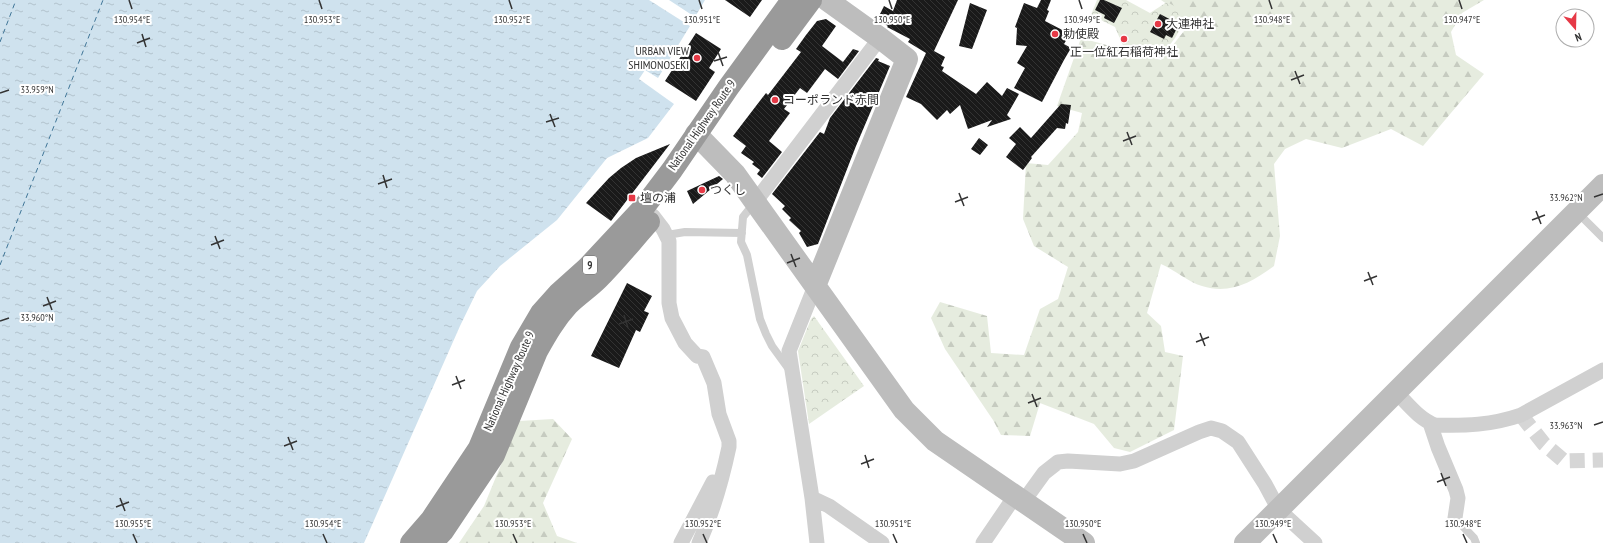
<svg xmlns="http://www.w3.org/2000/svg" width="1603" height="543" viewBox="0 0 1603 543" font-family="'PT Sans Narrow','Noto Sans JP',sans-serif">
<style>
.forest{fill:url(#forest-firs)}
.park{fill:url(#park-crowns)}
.water{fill:url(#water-ripples)}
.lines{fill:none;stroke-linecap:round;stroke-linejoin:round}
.ferry{stroke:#3f7597;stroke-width:1;stroke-dasharray:5 4;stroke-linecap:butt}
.building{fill:url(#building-back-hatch)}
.street-tunnel{stroke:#d6d6d6;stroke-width:15;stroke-dasharray:15 8;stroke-linecap:butt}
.lane{stroke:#d0d0d0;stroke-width:8}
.street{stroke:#d0d0d0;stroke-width:15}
.secondary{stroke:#bdbdbd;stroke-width:22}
.highway{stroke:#9a9a9a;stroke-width:22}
.ticks{fill:none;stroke:#333;stroke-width:1.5}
.poi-dot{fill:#e63946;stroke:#fff;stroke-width:1.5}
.labels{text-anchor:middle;stroke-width:4;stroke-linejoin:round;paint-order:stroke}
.shield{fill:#fff;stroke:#707070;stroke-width:1}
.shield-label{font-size:11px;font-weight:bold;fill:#333}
.poi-label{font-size:12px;fill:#333;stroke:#fff;text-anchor:start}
.street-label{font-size:12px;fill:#333;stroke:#fff}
.ticks-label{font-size:10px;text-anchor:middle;fill:#333;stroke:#fff;stroke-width:4;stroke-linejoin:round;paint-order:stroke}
</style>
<defs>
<pattern id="forest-firs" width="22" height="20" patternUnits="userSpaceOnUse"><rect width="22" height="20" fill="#e6ecdf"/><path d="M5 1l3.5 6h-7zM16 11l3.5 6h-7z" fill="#c6cbc0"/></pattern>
<pattern id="park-crowns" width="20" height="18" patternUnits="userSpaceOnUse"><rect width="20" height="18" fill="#e6ecdf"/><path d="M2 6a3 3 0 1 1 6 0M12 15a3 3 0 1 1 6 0" fill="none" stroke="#c6cbc0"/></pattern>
<pattern id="water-ripples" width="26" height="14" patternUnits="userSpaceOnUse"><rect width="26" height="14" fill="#cfe2ee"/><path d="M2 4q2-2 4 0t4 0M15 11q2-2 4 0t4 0" fill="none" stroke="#b2c2cd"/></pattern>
<pattern id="building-back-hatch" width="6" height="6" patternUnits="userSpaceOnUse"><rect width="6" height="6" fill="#1a1a1a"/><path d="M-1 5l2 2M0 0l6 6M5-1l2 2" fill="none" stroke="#333"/></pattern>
</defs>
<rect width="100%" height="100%" fill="#fff"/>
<path class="forest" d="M1161 0H1484L1462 13 1451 32 1456 55 1484 74 1423 146 1391 129 1342 148 1306 139 1285 149 1274 164 1280 236 1274 266C1252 282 1230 295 1202 286 1188 282 1175 270 1161 264L1147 313 1161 326 1165 352 1183 356 1174 430 1130 452 1114 448 1094 424 1040 403 1030 436 1001 435 993 420 945 349 931 318 940 302 987 316 991 353 1024 355 1040 309 1058 299 1068 267 1034 246 1023 219 1026 163 1048 165 1078 132 1082 113 1057 106 1081 38 1161 60 1192 21Z
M553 419 572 439 543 503 557 536 577 543H459L484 506 519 421Z"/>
<path class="park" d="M1097 0H1126L1150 13 1167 2 1189 14 1175 38 1160 58 1124 48 1115 27 1091 15Z
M814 316 864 386 809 424 798 351 811 319Z"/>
<path class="water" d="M0 0H649L690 26 658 78 645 70 639 79 674 104 648 138 607 158 557 220 500 266 477 291 460 326 364 543H0Z
M669 0H705L695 17Z"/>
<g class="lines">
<path class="ferry" d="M0 42 16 0
M0 265 103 0"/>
</g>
<path class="building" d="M725 0H762L750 17Z
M897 0H958L934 51 945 57 941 66 944 67 942 71 976 94 987 82 1002 96 1007 88 1019 94 1007 115 1011 119 987 127 992 120 968 129 960 105 950 114 947 110 937 120 921 104 906 97 926 53 908 42 910 39 887 27 888 26 877 20 884 6 893 11Z
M1041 0H1051L1047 10 1049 11 1045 21 1070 34 1064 44 1071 48 1064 60 1042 102 1014 88 1025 68 1017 63 1027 46 1016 45 1017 28 1015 27 1024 3 1037 8Z
M1100 0H1104L1122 8 1114 23 1104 18 1105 15 1095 10Z
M970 3 987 10 972 49 959 46Z
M1160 14 1175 22 1173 26 1177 28 1172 38 1166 35 1164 39 1150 32Z
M826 19 836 26 822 46 843 62 853 49 859 51 838 79 825 69 807 93 800 88 784 109 790 113 769 141 782 152 762 178 757 174 760 170 752 164 754 162 741 153 746 146 733 136 766 93 768 95 801 52 796 49 806 35 817 21Z
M696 33 721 49 709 68 715 72 696 101 665 81Z
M876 58 879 59 878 61 890 66 856 146 818 244 807 247 799 233 801 231 789 220 791 218 782 209 785 206 772 194 820 132 824 134 830 118Z
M1061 104 1071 105 1068 124 1066 123 1065 129 1057 128 1031 157 1032 158 1023 170 1006 157 1016 144 1009 138 1020 127 1031 138Z
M979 138 988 145 980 155 971 149Z
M670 144 611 221 586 203 609 178 621 168 636 158Z
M719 176 723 179 693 204 687 191Z
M627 283 652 296 644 311 649 313 640 332 636 330 619 368 591 356Z"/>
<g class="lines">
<path class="street-tunnel" d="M1521 415 1544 444 1564 461 1603 460"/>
<path class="lane" d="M755 202 743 217 741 242 747 255 760 319 766 334 772 346 788 368
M1584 219 1603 238
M667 235 685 232 742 233
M1455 518 1474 538 1476 543"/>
<path class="street" d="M755 202 880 38
M653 216 663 229 669 241V303L672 318 685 343 697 356 703 357 714 383 719 414 729 441V447C722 480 713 512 699 543
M815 286 789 351 812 498 817 543
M1396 392C1408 404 1419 419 1435 425 1465 426 1492 425 1521 415L1603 370
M1430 423 1438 447 1456 490 1458 498 1455 518
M812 498 829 506 882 543
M1023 502 1044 473 1058 462 1068 461 1120 464 1134 461 1199 432 1211 428 1222 431 1238 442 1265 484 1279 510 1315 543
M681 543 713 482 720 484
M983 543 1015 496"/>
<path class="secondary" d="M696 134 735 174 904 410 935 441 1084 543
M815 286 907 59 880 38 827 0
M1245 543 1603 185"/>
<path class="highway" d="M782 39 811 0
M411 543 431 520 479 448 521 347 541 313 558 294 587 268 644 207 672 170 728 88 792 0
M432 543 443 531 494 455 537 351C546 335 555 319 568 305 577 296 589 288 598 279 616 261 632 241 649 222"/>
</g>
<path class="ticks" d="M129 0 132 9M319 0 322 9M509 0 512 9M699 0 702 9M889 0 892 9M1079 0 1082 9M1269 0 1272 9M1459 0 1462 9M142 34 146 47M137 43 150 38M718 52 723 66M714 61 727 57M1295 71 1300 84M1291 80 1304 75M0 93 9 90M550 114 555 127M546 122 559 118M1127 132 1132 145M1123 141 1136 136M383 175 387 188M378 184 392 179M959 193 964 206M1594 197 1603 194M955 202 968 197M1536 211 1541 224M1532 220 1545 215M215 236 220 249M211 245 224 240M791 254 796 267M787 263 800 258M1368 272 1373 285M1364 281 1377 276M47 297 52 310M43 306 56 301M624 315 628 328M0 321 9 318M619 324 633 319M1200 333 1205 346M1196 342 1209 337M456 376 461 389M452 385 465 380M1032 394 1037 407M1028 403 1041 398M1594 425 1603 422M288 437 293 450M284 446 297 441M865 455 869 468M861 464 874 459M1441 473 1446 486M1437 482 1450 477M120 498 125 511M116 507 129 502M133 534 137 543M323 534 327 543M513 534 517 543M703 534 707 543M893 534 897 543M1083 534 1087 543M1273 534 1277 543M1463 534 1467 543"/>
<g class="poi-dot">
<circle cx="1158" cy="24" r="4"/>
<circle cx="1055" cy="34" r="4"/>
<circle cx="1124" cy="39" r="4"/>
<circle cx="697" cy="58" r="4"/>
<circle cx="775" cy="100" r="4"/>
<circle cx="702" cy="190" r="4"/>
<rect x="628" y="194" width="8" height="8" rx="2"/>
</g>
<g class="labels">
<rect class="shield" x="583" y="256" width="14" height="18" rx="3"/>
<g class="shield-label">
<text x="590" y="269">9</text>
</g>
<g class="poi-label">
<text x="1166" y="28">大連神社</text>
<text x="1063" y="38">勅使殿</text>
<text x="689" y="55" text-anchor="end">URBAN VIEW<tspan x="689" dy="14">SHIMONOSEKI</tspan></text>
<text x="1124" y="56" text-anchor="middle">正一位紅石稲荷神社</text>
<text x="783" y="104">コーポランド赤間</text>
<text x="710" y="194">つくし</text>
<text x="640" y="202">壇の浦</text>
</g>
<g class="street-label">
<text transform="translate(702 125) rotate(-55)" y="4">National Highway Route 9</text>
<text transform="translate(509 381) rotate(-66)" y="4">National Highway Route 9</text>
</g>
</g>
<g class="ticks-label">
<text x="132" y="23">130.954°E</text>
<text x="322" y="23">130.953°E</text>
<text x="512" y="23">130.952°E</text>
<text x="702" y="23">130.951°E</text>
<text x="892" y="23">130.950°E</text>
<text x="1272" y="23">130.948°E</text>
<text x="1462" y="23">130.947°E</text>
<text x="1082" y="23">130.949°E</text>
<text x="37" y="93">33.959°N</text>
<text x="1566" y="201">33.962°N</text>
<text x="37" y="321">33.960°N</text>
<text x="1566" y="429">33.963°N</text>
<text x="133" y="527">130.955°E</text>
<text x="323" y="527">130.954°E</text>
<text x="513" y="527">130.953°E</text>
<text x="703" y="527">130.952°E</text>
<text x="893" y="527">130.951°E</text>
<text x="1083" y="527">130.950°E</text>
<text x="1273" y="527">130.949°E</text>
<text x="1463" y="527">130.948°E</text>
</g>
<g transform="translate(1575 28) rotate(160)"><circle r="19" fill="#ffffff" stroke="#adadad"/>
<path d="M0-3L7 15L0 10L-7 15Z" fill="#e63946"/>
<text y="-6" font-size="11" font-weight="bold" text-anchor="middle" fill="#333333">N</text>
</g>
</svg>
